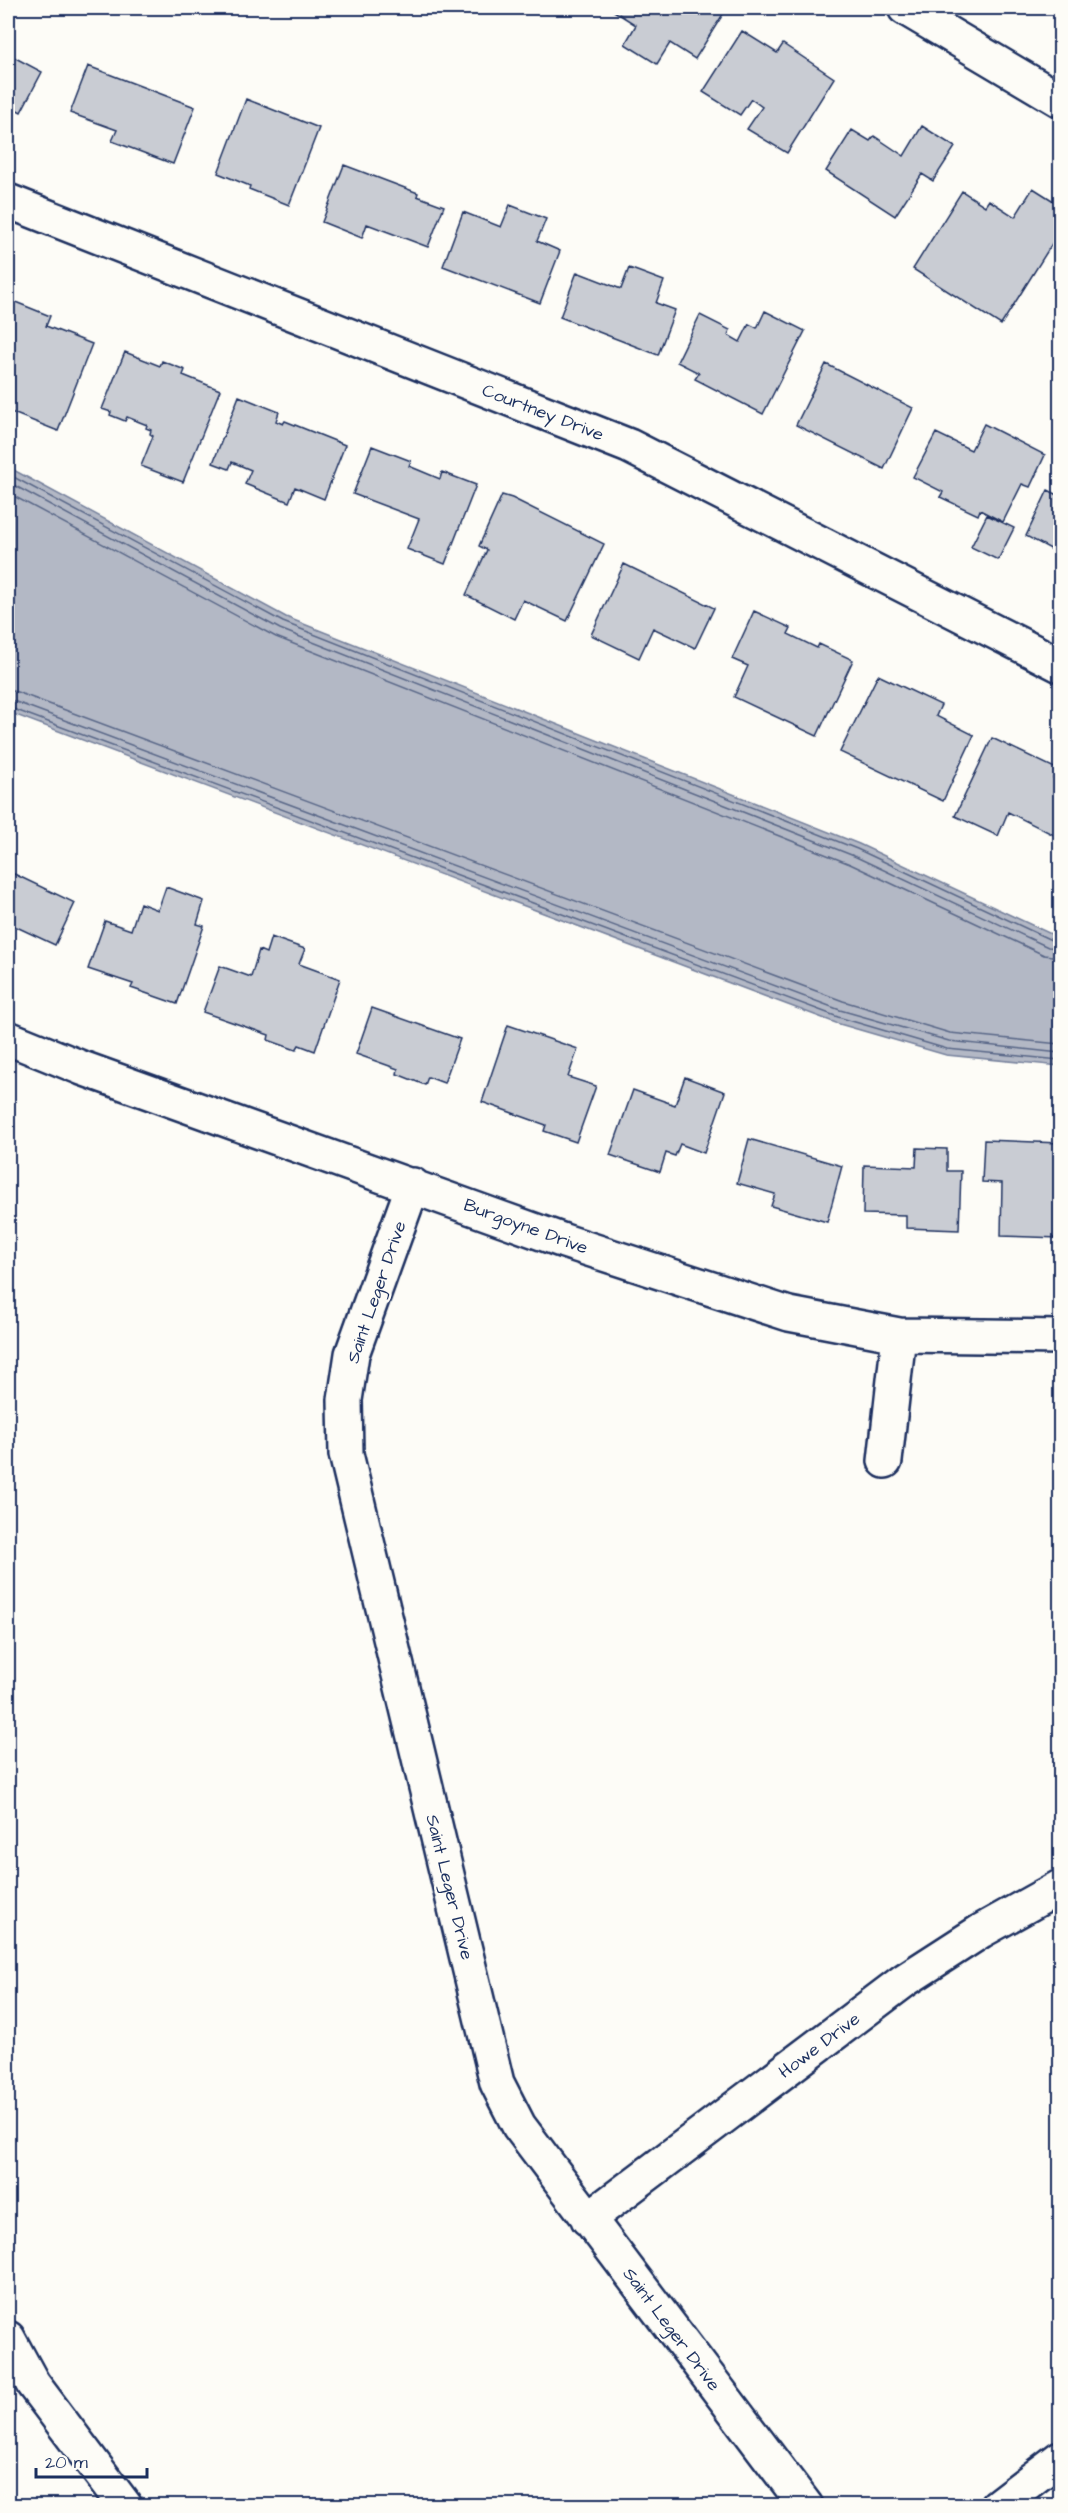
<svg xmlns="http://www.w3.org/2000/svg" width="1068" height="2513" viewBox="0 0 1068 2513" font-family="'Architects Daughter',sans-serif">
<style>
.water{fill:#b3b8c5;stroke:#76819c;stroke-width:1.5}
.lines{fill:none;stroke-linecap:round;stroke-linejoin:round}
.shore{stroke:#586687;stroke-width:1.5}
.building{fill:#c9ccd3;stroke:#1b2f5e;stroke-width:1.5}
.minor-casing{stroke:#1b2f5e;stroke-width:38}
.tertiary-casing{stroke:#1b2f5e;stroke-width:38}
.minor{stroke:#fdfcf7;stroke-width:33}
.tertiary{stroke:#fdfcf7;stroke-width:33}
.labels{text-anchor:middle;stroke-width:4.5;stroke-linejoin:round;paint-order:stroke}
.street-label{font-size:18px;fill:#1b2f5e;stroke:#fdfcf7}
</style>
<rect width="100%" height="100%" fill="#fdfcf7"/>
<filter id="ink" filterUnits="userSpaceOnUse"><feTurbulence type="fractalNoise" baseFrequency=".0167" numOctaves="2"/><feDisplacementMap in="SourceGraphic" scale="12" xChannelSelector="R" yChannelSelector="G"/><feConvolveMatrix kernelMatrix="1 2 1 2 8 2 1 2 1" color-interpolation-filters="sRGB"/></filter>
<g filter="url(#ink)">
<path class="water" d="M8 467 286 617 859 844 1053 935H1060V1066L946 1055 836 1023 8 712Z"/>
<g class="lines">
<path class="shore" d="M8 474 283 622 857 849 1051 940 1060 941
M8 482 280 629 854 856 1048 947 1060 948
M8 493 276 637 850 864 1044 955 1060 957
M8 690 17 692 843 1001 950 1033 1060 1044
M8 699 840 1010 949 1041 1060 1053
M8 707 838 1017 947 1049 1060 1060"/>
</g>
<path class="building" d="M609 8H720L725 11 695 59 670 43 657 64 625 44 636 25Z
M742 31 777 53 783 44 834 78 787 153 747 129 762 107 751 99 740 115 703 92Z
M8 54 42 72 21 112 8 105Z
M88 66 195 107 173 164 112 141 117 130 70 113Z
M246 99 319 128 289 205 249 189 250 186 218 173Z
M922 126 955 147 933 181 922 174 895 216 826 171 852 130 870 141 874 136 904 156Z
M344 165 418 193 417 196 444 206 428 247 367 224 362 238 322 222Z
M1033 188 1060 205V231L1001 325 913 269 962 191 985 206 989 200 1015 217Z
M510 205 546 219 537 241 560 251 540 303 443 266 463 212 501 227Z
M629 268 664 281 656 303 675 310 658 355 560 317 577 272 621 289Z
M8 299 50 316 46 326 92 344 58 431 8 411Z
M765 311 805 331 763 414 695 379 699 373 677 362 700 315 730 330 728 335 740 342 749 324 757 328Z
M125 352 160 366 162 361 185 370 183 375 220 390 183 482 141 466 153 436 150 434 151 430 146 428 147 425 127 417 125 421 110 415 111 412 102 409Z
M826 364 913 408 884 469 796 425Z
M239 396 279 412 276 421 283 424 285 421 345 445 324 499 295 487 289 502 245 484 251 470 232 462 229 469 213 463Z
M984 424 1045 455 1030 487 1022 484 1003 522 980 510 978 515 940 497 943 492 913 477 936 433 971 450Z
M372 446 411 461 409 466 440 479 442 472 476 485 445 564 407 549 419 519 353 494Z
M1048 490 1060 496V554L1026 536Z
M502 495 512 498 604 544 567 621 523 600 514 619 466 595 487 550 479 546Z
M987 515 1014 528 998 560 971 547Z
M624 564 714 608 695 648 653 628 639 658 591 635Z
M754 611 791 628 788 634 817 648 819 644 853 660 817 736 734 697 748 666 732 659Z
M878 675 941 705 936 716 974 735 943 801 840 752Z
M992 738 1057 769 1053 778 1060 782V838L1008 812 998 836 955 816Z
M10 872 75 903 55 945 8 923V878Z
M166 887 204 901 197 924 204 926 177 1004 131 988 133 984 88 969 105 921 131 930 140 903 158 910Z
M271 937 305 949 299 964 340 979 315 1051 299 1045 296 1050 268 1040 269 1035 203 1012 220 966 251 977 259 950 266 953Z
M372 1008 460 1039 444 1083 428 1077 425 1085 397 1074 398 1069 356 1054Z
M508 1025 578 1049 568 1077 596 1086 576 1142 544 1131 546 1125 482 1102Z
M685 1077 725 1092 704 1153 680 1144 675 1156 666 1153 660 1172 610 1155 633 1090 675 1105Z
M749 1139 842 1166 827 1222 771 1206 775 1194 737 1183Z
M984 1140 1060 1143V1238L1001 1236 1002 1183 982 1182Z
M917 1148 947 1149V1171H961L959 1230 906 1228V1215L863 1214 864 1165 916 1167Z"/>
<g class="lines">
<g class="minor-casing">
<path id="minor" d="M905 8 1060 100
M8 201 629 446 1060 665
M8 1038 82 1068 564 1241 789 1314 899 1335 1060 1337
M413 1185 352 1354 345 1400 346 1454 497 2083 519 2126 806 2506
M885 1461 899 1335
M588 2219 905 1980 981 1931 1060 1887
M997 2506 1060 2458"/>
</g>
<g class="tertiary-casing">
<path id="tertiary" d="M8 2338 33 2384 125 2506"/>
</g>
<use href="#minor" class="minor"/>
<use href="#tertiary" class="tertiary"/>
</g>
</g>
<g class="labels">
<g class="street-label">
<text transform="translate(543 412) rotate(21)" y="6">Courtney Drive</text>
<text transform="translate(526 1226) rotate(20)" y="6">Burgoyne Drive</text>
<text transform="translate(376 1292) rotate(-71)" y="6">Saint Leger Drive</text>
<text transform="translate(450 1887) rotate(76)" y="6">Saint Leger Drive</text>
<text transform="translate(819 2045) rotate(-37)" y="6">Howe Drive</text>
<text transform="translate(672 2329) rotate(53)" y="6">Saint Leger Drive</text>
</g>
</g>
<rect width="1068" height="2513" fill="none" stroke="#fdfcf7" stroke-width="30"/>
<rect x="15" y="15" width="1038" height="2483" fill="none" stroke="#1b2f5e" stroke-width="2" filter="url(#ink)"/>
<path d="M36 2468v9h111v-9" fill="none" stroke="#1b2f5e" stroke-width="3"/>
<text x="45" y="2468" font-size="18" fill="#1b2f5e" stroke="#fdfcf7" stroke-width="4.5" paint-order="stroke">20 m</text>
</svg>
